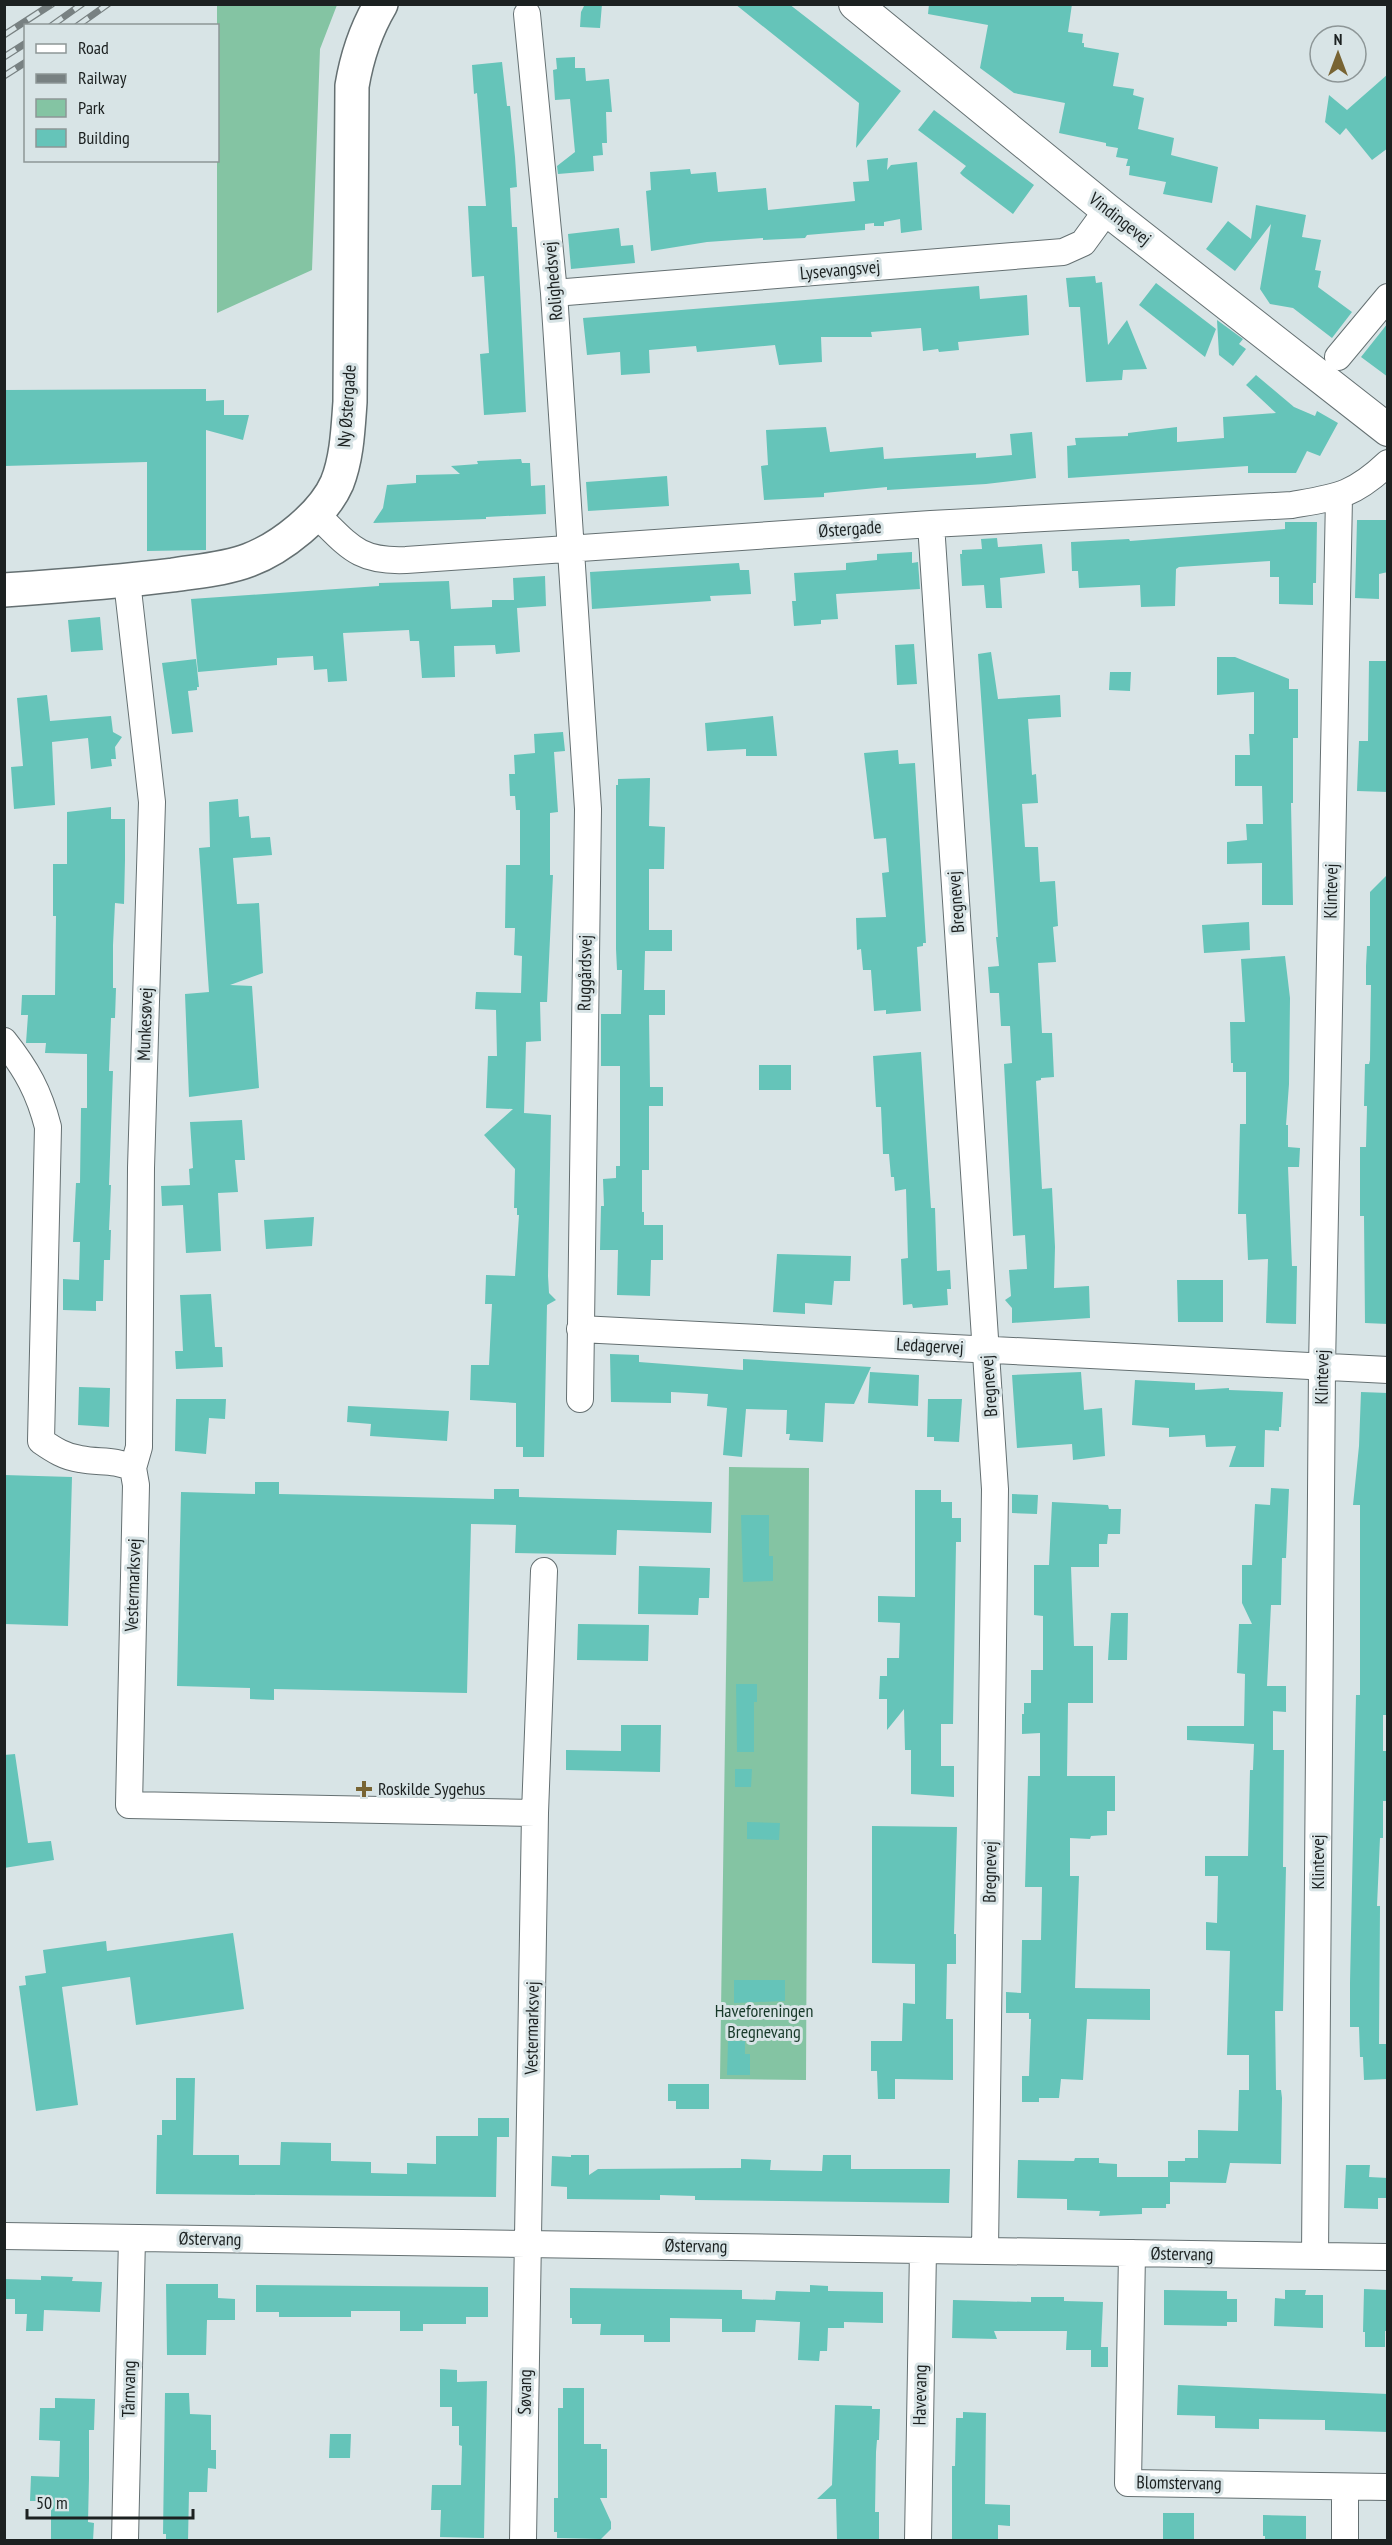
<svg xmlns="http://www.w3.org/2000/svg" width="1392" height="2545" viewBox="0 0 1392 2545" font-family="'PT Sans Narrow',sans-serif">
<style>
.green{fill:#84c4a3}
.building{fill:#65c4b9}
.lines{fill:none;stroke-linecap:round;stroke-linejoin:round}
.minor-casing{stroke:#657072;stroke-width:28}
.tertiary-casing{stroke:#657072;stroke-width:34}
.secondary-casing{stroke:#657072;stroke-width:36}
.minor{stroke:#fff;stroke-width:26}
.tertiary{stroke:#fff;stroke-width:32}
.secondary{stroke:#fff;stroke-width:33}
.rail-casing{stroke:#788182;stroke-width:7}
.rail{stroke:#d8e4e6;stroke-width:4.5;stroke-dasharray:14;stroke-linecap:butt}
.poi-dot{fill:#786433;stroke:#d8e4e6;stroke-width:2}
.labels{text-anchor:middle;stroke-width:6;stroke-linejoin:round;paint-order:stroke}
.street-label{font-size:18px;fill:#1c2121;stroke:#d8e4e6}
.poi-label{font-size:18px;fill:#1c2121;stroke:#d8e4e6;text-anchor:start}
.park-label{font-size:18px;fill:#163828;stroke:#d8e4e6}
</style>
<rect width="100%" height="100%" fill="#d8e4e6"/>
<path class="green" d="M217 5H337L320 49 312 270 217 313Z
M729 1467 809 1468 806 2080 720 2079Z"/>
<path class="building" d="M585 4H602L600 28 580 27 581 12Z
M735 4H789L901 91 856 148 859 103Z
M929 4H1072L1068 32 1083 34 1082 43H1084V47L1119 53 1113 86 1134 89 1133 95 1144 98 1138 129 1174 138 1171 155 1218 167 1212 203 1163 194 1166 182 1129 175 1130 166H1126L1128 159 1116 157 1118 148 1106 146V143L1059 133 1065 103 1014 93 980 68 988 25 928 14Z
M575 57V68H585L586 81 609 79 612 112H606L607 143H602L603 155 593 156 594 171 558 174 557 166 575 152 570 99 555 100 553 70 557 69 556 58Z
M502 62 507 106H510L515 157 517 187 510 188 512 227H517L526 412 484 415 480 354 489 353 484 276 472 277 468 206H486L477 93 474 94 472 65Z
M1388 74V148L1372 160 1346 128 1340 135 1325 122 1329 95 1347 110Z
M934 110 1034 185 1013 214 963 176 960 173 966 166 918 130Z
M888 158 887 170 891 165 917 162 922 230 901 233 900 219 884 222V226H874V223L865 224V230L807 235 805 238 763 240V238L707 242 651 251 646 191 651 190 650 172 690 169 691 174 716 172 718 192 766 188 768 210 855 201 853 182 869 181 867 160Z
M1256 205 1306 215 1302 237 1321 240 1315 270 1321 271 1318 287 1352 312 1332 338 1293 308 1270 304 1260 289 1271 224 1235 271 1206 249 1228 221 1251 239Z
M619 228 621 246 633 245 635 263 571 269 568 234Z
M1095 276 1096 283 1102 282 1108 345 1127 320 1147 369 1123 370 1122 380 1086 382 1080 307H1069L1066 278Z
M1156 283 1216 329 1205 357 1139 305Z
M979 286 980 299 1027 295 1029 335 958 342 959 350 939 352 938 349 923 351 921 328 871 332 872 337H821L822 362 779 365 775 345 697 352 696 346 649 350 650 373 621 375 620 352 587 355 583 318Z
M1217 320 1243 339 1239 344 1246 349 1233 366 1219 355Z
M1388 323V377L1361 357Z
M1256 375 1294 407 1315 416 1317 411 1338 423 1320 456 1307 451 1296 473H1248V466L1068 478 1067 446 1076 445 1075 438 1128 436V433L1177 427V442L1224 438 1223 417 1276 413 1246 385Z
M206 389V401L224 400V415H249L243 440 206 430V550L147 551V462L4 466V390Z
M826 427 830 452 883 447 884 459 976 453V458L1012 455 1010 434 1032 432 1036 478 986 484 887 490V487L824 493V497L764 500 761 466 768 465 766 430Z
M521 459 522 463H530L531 486 545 485 546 514 486 517V519L373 523 383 508 387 485 416 483V475L460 474 451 466 478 464 477 461Z
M667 476 669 506 588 511 586 482Z
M1357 520H1388V572L1379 574V599L1355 598Z
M1285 522H1317L1316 583H1313V605L1279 604V577H1270V561L1179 567 1176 569 1175 606 1141 607 1140 585 1079 588 1078 571H1072L1071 542 1129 539 1130 541 1285 529Z
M997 538 998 547 1042 544 1045 573 1000 578 1002 608H986L984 585 962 586 960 554H962V550L982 549 981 539Z
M912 552V563L918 562 920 589 836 594 838 619 821 620V624L794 626 792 601H796L794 573 846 570V563L877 560V554Z
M739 563 740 570H749L751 594 710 596 711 601 592 609 590 572Z
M545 576 546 606 517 608 520 652 496 654 495 645 454 646 455 677 422 678 419 641H410L409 630 343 633 347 681 328 682 327 669 314 670 313 656 277 658V665L198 672 191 599 379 586V583L449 581 451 609 492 607V600H514L513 578Z
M100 617 103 650 71 652 68 620Z
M914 644 917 684 897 685 895 645Z
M991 652 998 699 1060 695 1061 717 1028 719 1032 775 1036 774 1038 803 1022 804 1025 847H1038L1040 882 1055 881 1058 926 1053 927 1056 962 1038 963 1042 1033H1052L1054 1077 1041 1078V1080L1036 1081 1042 1189 1052 1188 1055 1247 1054 1288 1089 1286 1090 1318 1012 1323V1308L1005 1300 1011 1296 1009 1270 1027 1269 1025 1235 1013 1236 1004 1064 1012 1063 1010 1026H1001L999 993H990L988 967 999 966 996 937H998L978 654Z
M1217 657H1235L1289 679V689H1298V738H1293V803H1291L1293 905H1262V863L1227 864V842L1247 840 1246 824H1263L1262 786H1235V755H1250L1249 734H1254V692L1217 695Z
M196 659 199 687H197V690L188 691 193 732 172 734 162 663Z
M1369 661H1388V792L1357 791 1359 741H1368Z
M1110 672H1131L1130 691 1109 690Z
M47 695 50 721 111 716 113 732 122 737 115 747 116 759H111L112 766 91 769 88 738 52 742 55 805 14 809 11 767 23 766 17 698Z
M773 716 777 756H746V749L707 751 705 723Z
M563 732 565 751 554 752 558 812 550 813V875H553L547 1002H540L541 1041 526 1042 524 1113 551 1115 548 1276 549 1293 556 1300 547 1305 544 1457H523V1447H516V1403L470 1400 471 1365H489L492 1304H485L486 1275 515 1276 519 1215H517V1208H514L515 1169 484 1135 513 1109 486 1108 488 1056H497L496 1010 475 1009 476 992 521 993 522 956 514 955 515 928H505L506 865H520V810H516L515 796H510L509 774H515L514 755 535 753 534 734Z
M898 750 899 764 915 763 926 943H923V946L917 947 921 1011 886 1014V1010L874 1011 871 970H863L861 949 857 950 856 918 886 917 882 873 889 872 886 838 874 839 864 753Z
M650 778 649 826 665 827 664 869H649V930H672V951H645L644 990H665V1015H649L650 1087H663V1106H649V1170H642V1212H644V1225H663V1260H651L650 1296 617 1295 618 1250H600L601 1206H604L603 1179 616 1178V1166H620V1066H601V1014H621L622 970H617L616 949V785H618V779Z
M238 799 239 817 249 816 251 838 270 837 272 855 233 858 237 904 259 903 263 973 230 985 252 986 259 1088 189 1097 185 994 209 992 199 848 210 847 209 802Z
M111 807V819H125V860L124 904 115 903 113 945V988H116L115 1018H111L109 1071H113L109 1185H111L109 1230H111L110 1260H104L103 1301H96V1311L63 1310V1279L79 1280 80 1242H73L76 1183H80L81 1108H87V1054L45 1053 46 1043H26L28 1015H21L22 995H55L56 916H53V864H67V812Z
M1388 874V1324L1365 1323 1364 1216H1360V1147H1366L1367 1106H1364L1365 1064H1369L1370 1060 1371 985H1366V966L1367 946H1370V892Z
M1249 922 1250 950 1204 953 1202 925Z
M1285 956 1290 998 1289 1084 1286 1125H1288V1147L1300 1148 1299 1167H1288L1292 1266H1297L1296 1324 1266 1323 1268 1259 1248 1260 1246 1214H1238L1240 1124H1246V1072H1233V1063H1231L1230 1022H1245L1241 959Z
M921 1052 931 1208H935L937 1271 950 1270 951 1289H947L948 1305 913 1308 912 1304 903 1305 901 1259 908 1258 906 1189 895 1191 894 1177H891L889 1154H883L881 1107H876L873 1056Z
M759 1065H791V1090H759Z
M242 1120 245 1160H235L238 1192 218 1193 221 1251 186 1253 183 1205 162 1206 161 1186 190 1185 189 1169 193 1168 190 1122Z
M314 1217 312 1246 266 1249 264 1220Z
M777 1254 851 1256 850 1281H834L832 1305 805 1303V1314L773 1312Z
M1177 1280H1223V1322H1178Z
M211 1294 215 1347H222L223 1367 176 1369 175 1351H183L180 1295Z
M610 1354 639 1355V1362L743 1370V1359L871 1367 854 1404 825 1403 823 1442 789 1440 790 1434H786L787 1410 746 1409 742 1457 723 1455 727 1408 707 1406 708 1394 671 1392V1403L611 1402Z
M870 1372 919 1375 918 1406 868 1403Z
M1081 1372 1084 1410 1102 1408 1105 1456 1073 1460 1072 1444 1017 1448 1012 1375Z
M1135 1380 1195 1383V1390L1229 1388V1390L1283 1392 1281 1427H1279V1431L1265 1430 1264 1467H1229L1236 1446 1206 1447 1205 1435 1169 1437V1428L1132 1425Z
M79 1387 110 1388 109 1427 78 1425Z
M1361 1392 1388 1393V1715H1383V1751H1388V1782L1387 1801H1383V1838H1380L1377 1906H1380L1379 2044H1388V2079L1364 2080 1363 2057H1360L1359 2027H1350V1983L1356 1695H1360V1505H1353L1359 1446Z
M176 1399H226L225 1419 209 1418 206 1454 175 1451Z
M928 1399H962L959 1442 934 1441V1437H927Z
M348 1406 449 1411 447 1441 370 1436 371 1424 347 1422Z
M4 1475 72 1477 68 1626 4 1624Z
M255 1482H279V1494L494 1499V1489H519V1497L712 1502 711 1533 617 1530 616 1555 515 1553 516 1525 471 1524 467 1693 274 1689V1700L250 1699V1688L177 1686 181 1492 255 1494Z
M1271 1488 1289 1489 1286 1558H1282L1281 1605H1271L1267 1686H1286V1712L1273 1711V1750H1284L1283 1867H1286L1283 2011H1275L1276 2090H1281L1282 2098 1281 2164 1230 2163 1226 2183 1170 2182V2204H1166V2208H1142V2214L1099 2216 1100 2211 1067 2210V2199L1017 2198 1018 2160 1074 2161 1075 2158H1099V2163L1117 2164V2177H1168V2161H1185V2158H1198V2130L1238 2131 1239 2090H1249V2055H1227L1230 1951 1206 1950V1922L1217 1923 1218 1876H1205V1856H1248L1250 1770H1253L1254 1744 1187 1740V1726H1244L1245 1674 1237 1673 1239 1624H1252L1242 1603V1565H1252L1255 1504 1270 1505Z
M915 1490H941V1502H952V1518H961V1542H956V1544L953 1724H941V1766H954V1797L911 1794V1750H905L904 1709 887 1730V1699H879L880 1676H887V1658H899L900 1623 878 1622V1596L915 1597Z
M1012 1494 1038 1495 1037 1514 1012 1513Z
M1052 1502 1108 1505 1109 1509H1121L1120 1534H1108L1107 1544H1099V1567H1071L1074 1646H1093V1703H1068L1067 1776H1115V1811H1107V1835L1091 1836 1090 1839 1070 1838V1876H1079L1075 1988 1150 1989V2020L1087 2019 1083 2080 1061 2079 1059 2098H1039V2102H1022V2076H1029L1031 2019H1029V2013H1006V1992L1021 1993 1022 1940H1041L1042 1887H1025L1028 1776H1040V1733L1022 1734V1714H1024V1703H1031V1670H1043V1616L1034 1615V1565H1049Z
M741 1515H769V1556H773V1581L743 1582Z
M639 1566 710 1568 709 1598H699L698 1615 638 1614Z
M1111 1613H1128L1127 1660H1108Z
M578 1624 649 1625 648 1661 577 1660Z
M736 1684H757V1702H754V1752H737Z
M621 1725H661L660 1772 566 1770V1750L621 1751Z
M15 1754 28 1843 51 1841 54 1860 4 1868V1755Z
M735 1769H752L751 1787H735Z
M747 1822 780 1823 779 1840 747 1839Z
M872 1826 957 1827 954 1934H956V1964H947L946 2019H953V2080L895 2079V2099H878L877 2071H871V2041H902L903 2003 915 2004V1964L872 1963Z
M233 1933 244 2009 136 2025 130 1977 62 1987 78 2105 36 2111 19 1986 26 1985 25 1976 46 1973 43 1950 106 1941 107 1951Z
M734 1980H785V2001L734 2003Z
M728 2041H745V2054H750V2075H727Z
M176 2078H195L193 2155H239V2165H280L281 2142 331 2143V2161L371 2162V2173L407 2174V2163L436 2164V2136H478V2118H509V2137H497L496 2197 156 2194 157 2135H162V2120H176Z
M668 2084H709V2109H676V2101H668Z
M571 2155H589V2175L598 2169 741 2168V2159L771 2160 770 2170 822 2171 823 2155H851V2169H950L949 2203 695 2200V2196L660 2195V2200L567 2199V2187L551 2186 552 2156 571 2157Z
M1346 2165H1370L1369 2177 1388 2178V2198H1378V2209L1344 2208Z
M41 2276 73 2277 72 2281 102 2282 100 2312 44 2310 43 2331H26L27 2314H15V2299H4V2279L41 2280Z
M166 2284H218V2298L235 2299V2320H207L206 2355H167Z
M256 2285 488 2287V2317H466V2324H423V2331H400V2311H351V2317H279V2312H256Z
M810 2285 828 2286V2291L883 2292V2323L844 2322V2328H828L827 2351H820L819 2361 798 2360 800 2322 756 2320 755 2332H722V2319L670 2318V2342H644V2335H600L601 2324H572V2318H570V2288L742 2290V2299L775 2300 776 2291 810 2292Z
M1364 2289 1388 2290V2331H1385V2347H1365V2332H1363Z
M1164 2290 1227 2291V2299H1237V2322H1227V2326L1164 2325Z
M1285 2290H1306L1305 2295H1323V2328L1274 2326 1275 2298 1285 2299Z
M1031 2297H1064V2301L1103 2302 1101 2347H1108V2367H1091V2350H1066L1067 2331H994L997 2339 952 2338 953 2300 1031 2302Z
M440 2369 457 2370V2382L487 2381 484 2538 440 2537 441 2510H431L432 2485H461L462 2446 459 2445V2426H452V2407H440Z
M1178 2385 1388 2394V2432L1325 2430V2420L1259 2419V2429L1215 2428V2416L1177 2415Z
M563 2388H584V2444H601V2449H607V2498H600L611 2522V2529L601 2539 557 2538V2532H554V2498H558V2408H563Z
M165 2393H189L190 2414 211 2415V2450H216V2469L208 2468 207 2492H189L188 2541H166V2534H163Z
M55 2398 95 2399 94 2430H89V2478L88 2522 94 2523 93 2541H51V2501H30L31 2476 59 2477 60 2441 39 2440 40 2408H55Z
M835 2405 872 2406V2409H880L879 2440H877L876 2452 875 2512H879V2540L837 2539 836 2499H817L832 2485Z
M963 2412 986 2413 985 2504 1010 2505V2526L998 2525V2541H952V2466H955L956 2418H963Z
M330 2434H351L350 2458H329Z
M1163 2513H1194V2541H1163Z
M1263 2515 1306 2516V2541H1265V2536H1263Z"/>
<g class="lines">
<g class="minor-casing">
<path id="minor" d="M527 14 554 293 588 809 580 1399
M554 293 1063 252 1083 243 1107 210
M1338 357 1388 297
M317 515C349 546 358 562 406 560L931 524 1292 505C1337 497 1353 496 1388 463
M931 524 995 1489 985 2251
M127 581 152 802 141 1168 139 1447 133 1468
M4 1041C27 1070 39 1092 48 1127L41 1441C54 1450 65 1457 80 1459 100 1463 113 1459 133 1468L136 1485 129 1805 535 1813 523 2540
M580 1329 1388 1370
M535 1813 544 1571
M4 2236 1388 2257
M1132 2253 1128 2483 1388 2487
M1315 2256 1322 1367 1339 497
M125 2540 132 2238
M918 2540 923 2250
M1345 2540V2487"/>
</g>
<g class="tertiary-casing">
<path id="tertiary" d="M855 4 1107 210 1388 430"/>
</g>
<g class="secondary-casing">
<path id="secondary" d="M4 590C61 586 117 582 173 575 198 571 226 569 249 560 281 548 323 515 337 483 347 458 348 429 350 402L352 86C357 56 365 31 381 4"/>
</g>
<use href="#minor" class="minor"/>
<use href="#tertiary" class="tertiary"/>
<use href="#secondary" class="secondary"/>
<g class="rail-casing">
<path id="rail" d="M51 26 82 4
M77 26 108 4
M4 35 52 4
M4 57 26 43
M4 76 26 62"/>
</g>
<use href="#rail" class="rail"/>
</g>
<path class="poi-dot" d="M361 1780h6v6h6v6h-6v6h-6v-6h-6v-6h6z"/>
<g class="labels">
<g class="street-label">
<text transform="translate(1120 219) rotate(38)" y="6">Vindingevej</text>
<text transform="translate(840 270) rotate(-5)" y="6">Lysevangsvej</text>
<text transform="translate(553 281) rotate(-95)" y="6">Rolighedsvej</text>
<text transform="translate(347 406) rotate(-86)" y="6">Ny Østergade</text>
<text transform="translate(850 529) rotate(-4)" y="6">Østergade</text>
<text transform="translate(1331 891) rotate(-89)" y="6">Klintevej</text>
<text transform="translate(956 902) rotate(-94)" y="6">Bregnevej</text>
<text transform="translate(585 973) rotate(-89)" y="6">Ruggårdsvej</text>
<text transform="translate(145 1024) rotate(-88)" y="6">Munkesøvej</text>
<text transform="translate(930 1346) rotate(3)" y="6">Ledagervej</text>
<text transform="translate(1322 1377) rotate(-89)" y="6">Klintevej</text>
<text transform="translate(989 1386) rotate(-94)" y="6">Bregnevej</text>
<text transform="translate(133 1585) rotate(-88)" y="6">Vestermarksvej</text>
<text transform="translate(1318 1862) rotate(-90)" y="6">Klintevej</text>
<text transform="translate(990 1872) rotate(-89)" y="6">Bregnevej</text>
<text transform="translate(532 2028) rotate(-89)" y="6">Vestermarksvej</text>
<text transform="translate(210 2239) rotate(1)" y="6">Østervang</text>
<text transform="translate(696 2246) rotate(1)" y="6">Østervang</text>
<text transform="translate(1182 2254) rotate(1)" y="6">Østervang</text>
<text transform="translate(129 2389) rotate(-89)" y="6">Tårnvang</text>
<text transform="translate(525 2392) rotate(-89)" y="6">Søvang</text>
<text transform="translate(920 2395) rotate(-89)" y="6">Havevang</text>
<text transform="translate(1179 2483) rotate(1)" y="6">Blomstervang</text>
</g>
<g class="poi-label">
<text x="378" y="1795">Roskilde Sygehus</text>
</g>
<g class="park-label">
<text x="764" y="2017">Haveforeningen<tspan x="764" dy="21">Bregnevang</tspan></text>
</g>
</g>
<rect width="1392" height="2545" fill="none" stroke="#1c2121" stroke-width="12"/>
<rect x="24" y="24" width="195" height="138" fill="#d8e4e6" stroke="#8d9697" stroke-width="1.5"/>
<rect x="36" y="44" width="30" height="9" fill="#ffffff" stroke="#8d9697" stroke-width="1.5"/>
<text x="78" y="54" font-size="18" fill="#1c2121">Road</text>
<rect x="36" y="74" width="30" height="9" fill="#788182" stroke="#8d9697" stroke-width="1.5"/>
<text x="78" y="84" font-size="18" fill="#1c2121">Railway</text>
<rect x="36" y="99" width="30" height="18" fill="#84c4a3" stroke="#8d9697" stroke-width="1.5"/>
<text x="78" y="114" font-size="18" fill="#1c2121">Park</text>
<rect x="36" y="129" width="30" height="18" fill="#65c4b9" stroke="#8d9697" stroke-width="1.5"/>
<text x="78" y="144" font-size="18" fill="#1c2121">Building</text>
<g transform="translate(1338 54)"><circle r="28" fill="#d8e4e6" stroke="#8d9697" stroke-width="1.5"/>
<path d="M0-4.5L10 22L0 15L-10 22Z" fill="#786433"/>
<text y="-9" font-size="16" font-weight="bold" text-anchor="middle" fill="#1c2121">N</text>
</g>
<path d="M27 2509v9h166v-9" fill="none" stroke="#1c2121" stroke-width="3"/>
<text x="36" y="2509" font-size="18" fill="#1c2121" stroke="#d8e4e6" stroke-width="4.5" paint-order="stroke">50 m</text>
</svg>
